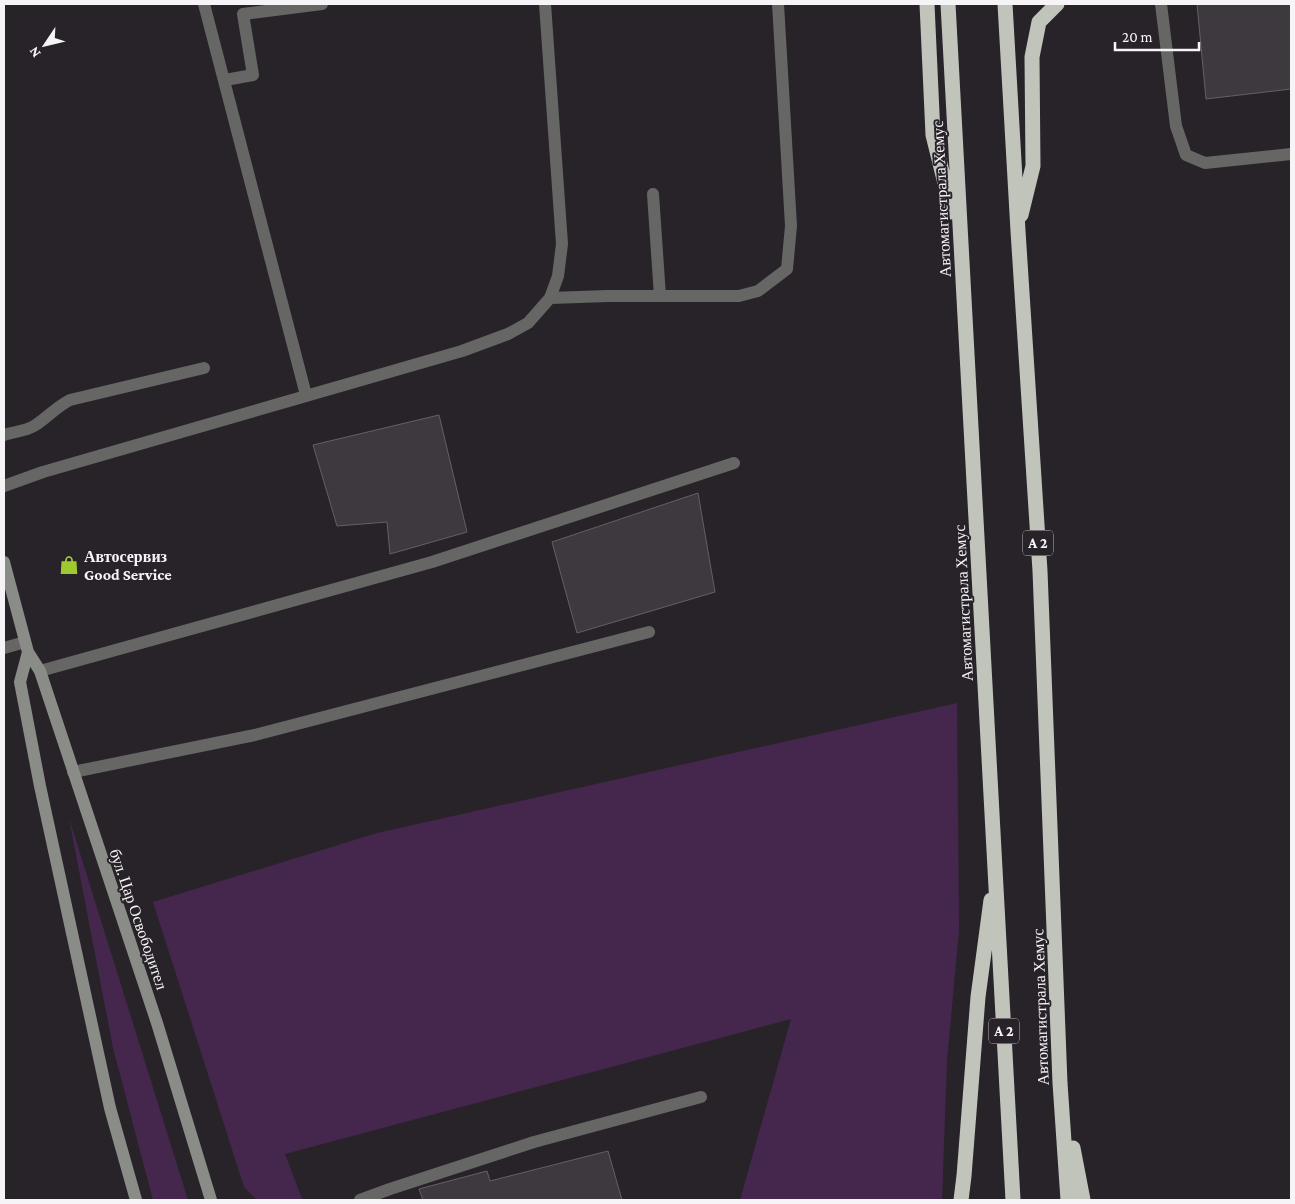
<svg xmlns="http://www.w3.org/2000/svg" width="1295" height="1204" viewBox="0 0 1295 1204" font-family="'Crimson Pro',serif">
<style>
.green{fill:#45274e}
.building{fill:#3e393f;stroke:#655f66}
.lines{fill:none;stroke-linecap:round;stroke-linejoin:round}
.service{stroke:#666764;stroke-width:12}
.minor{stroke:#666764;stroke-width:12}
.secondary{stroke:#8a8d87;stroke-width:12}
.motorway{stroke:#c1c4bb;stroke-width:15}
.labels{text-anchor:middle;stroke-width:4;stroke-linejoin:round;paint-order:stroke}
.shield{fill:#282329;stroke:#b9b5ba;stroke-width:1}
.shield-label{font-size:15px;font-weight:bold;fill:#f7f4f8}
.street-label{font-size:16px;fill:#f7f4f8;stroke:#282329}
.poi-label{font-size:16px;font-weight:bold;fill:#f7f4f8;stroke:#282329;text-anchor:start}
</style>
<rect width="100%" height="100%" fill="#282329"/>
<path class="green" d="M957 703 959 930 947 1061 942 1200H740L791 1019 285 1154 302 1199 299 1200H257L244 1187 153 902 377 833Z
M69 818 188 1200H153L113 1048Z"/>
<path class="building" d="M1197 4H1291V89L1206 99Z
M439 415 467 532 390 554 387 522 337 526 313 445Z
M698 493 715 592 577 633 552 542Z
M608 1151 622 1200H423L419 1189 487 1171 490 1181Z"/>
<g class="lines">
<path class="service" d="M204 4 306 395
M1161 4 1176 126 1186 155 1205 163 1291 154
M225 80 253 75 243 14 322 4
M653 194 660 296
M550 298 608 296H739L758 291 787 269 791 226 778 4
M4 435C13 432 26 431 34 426 47 418 56 407 70 400L204 368
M4 486 43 472 462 351 508 334 528 323 550 298 558 276 562 244 545 4
M40 671 432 562 734 463
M73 772 255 735 649 632
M360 1200 390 1189 534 1142 701 1097"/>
<path class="minor" d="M4 648 25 642"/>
<path class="secondary" d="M4 562 28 652 40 671 157 1023 211 1200
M28 652 20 682 40 786 110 1108 136 1200"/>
<path class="motorway" d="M927 4 933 135 952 212
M948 4C968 403 993 801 1013 1200
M1005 4 1018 231 1040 571 1060 1083 1068 1200
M1021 215 1033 166 1032 57 1039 22 1057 4
M1073 1148 1083 1200
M961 1200 964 1176 978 997 991 900"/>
</g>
<defs>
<g id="shop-bare" transform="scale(1.5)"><path d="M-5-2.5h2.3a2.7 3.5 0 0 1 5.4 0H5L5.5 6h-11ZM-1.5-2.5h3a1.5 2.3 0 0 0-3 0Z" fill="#9eca2f" stroke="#282329" stroke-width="2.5" paint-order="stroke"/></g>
</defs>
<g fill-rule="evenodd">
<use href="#shop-bare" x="69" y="565"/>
</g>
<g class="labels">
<g class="shield">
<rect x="1023" y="530.5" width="30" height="25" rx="4"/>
<rect x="989" y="1018.5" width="30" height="25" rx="4"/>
</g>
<g class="shield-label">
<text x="1038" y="548">A 2</text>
<text x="1004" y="1036">A 2</text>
</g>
<g class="street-label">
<text transform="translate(941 199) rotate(-93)" y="6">Автомагистрала Хемус</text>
<text transform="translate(963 603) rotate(-93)" y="6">Автомагистрала Хемус</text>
<text transform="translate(139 919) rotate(71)" y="6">бул. Цар Освободител</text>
<text transform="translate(1040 1007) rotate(-92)" y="6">Автомагистрала Хемус</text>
</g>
<g class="poi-label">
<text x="84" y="562">Автосервиз<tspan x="84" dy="18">Good Service</tspan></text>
</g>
</g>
<rect width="1295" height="1204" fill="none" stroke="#f7f4f8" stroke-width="10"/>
<g transform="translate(45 45) rotate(235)" stroke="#282329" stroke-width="4" paint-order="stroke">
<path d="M0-4L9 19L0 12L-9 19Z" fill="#f7f4f8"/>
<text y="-8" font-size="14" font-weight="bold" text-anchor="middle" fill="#f7f4f8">N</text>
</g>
<path d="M1115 42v8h84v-8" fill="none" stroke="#f7f4f8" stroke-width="2.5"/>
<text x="1122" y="42" font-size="15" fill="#f7f4f8" stroke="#282329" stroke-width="4" paint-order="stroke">20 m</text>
</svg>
